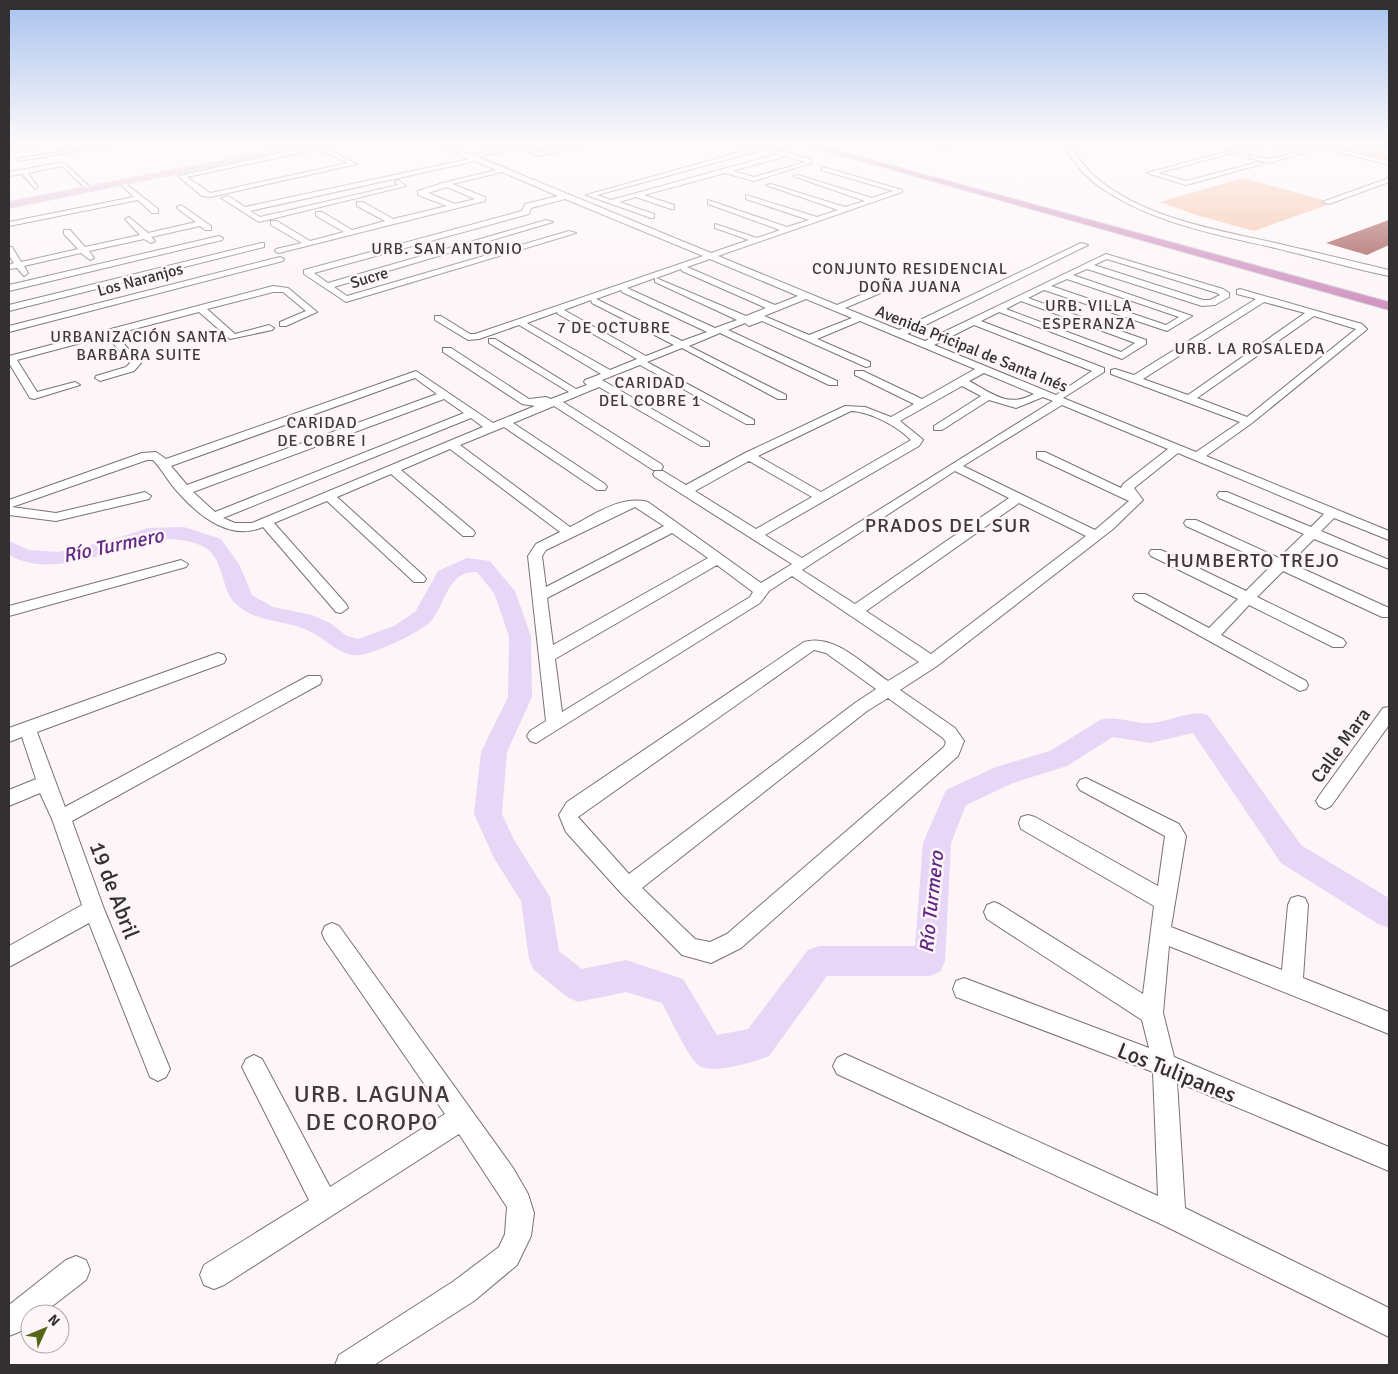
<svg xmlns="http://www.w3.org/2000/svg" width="1398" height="1374" viewBox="0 0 1398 1374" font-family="Signika,sans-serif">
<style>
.green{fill:#f4b796}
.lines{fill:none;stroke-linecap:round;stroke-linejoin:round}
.river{fill:#e8d6f7;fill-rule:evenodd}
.building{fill:#923836}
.minor-casing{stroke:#797274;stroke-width:2}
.major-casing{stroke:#d2d1d2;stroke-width:2}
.highway-casing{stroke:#d2d1d2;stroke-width:2}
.minor{fill:#fff;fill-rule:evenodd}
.major{fill:#deb5d5;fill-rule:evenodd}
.highway{fill:#c883b9;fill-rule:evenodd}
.labels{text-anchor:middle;stroke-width:5;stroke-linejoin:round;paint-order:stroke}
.far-neighbourhood-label{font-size:16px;letter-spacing:1px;fill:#403a3c;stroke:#fdf5f7}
.far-street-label{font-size:16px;fill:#333031;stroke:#fdf5f7}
.street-label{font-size:19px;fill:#333031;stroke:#fdf5f7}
.neighbourhood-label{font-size:20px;letter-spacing:1px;fill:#403a3c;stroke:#fdf5f7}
.water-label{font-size:20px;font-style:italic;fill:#622885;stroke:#fdf5f7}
.near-street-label{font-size:22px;fill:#333031;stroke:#fdf5f7}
.near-neighbourhood-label{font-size:24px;letter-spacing:1px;fill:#403a3c;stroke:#fdf5f7}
</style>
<rect width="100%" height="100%" fill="#fdf5f7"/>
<path class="green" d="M1371 142H1389V160L1344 148Z
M1243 178 1323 200 1319 202 1327 205 1254 231 1196 215 1160 202Z"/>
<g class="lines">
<path class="river" d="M184 527 221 539 239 564 252 595 273 607 312 615 330 623 347 636 358 639 394 626 415 612 438 571 467 558 490 561 515 591 531 636 532 697 507 752 502 814 514 840 550 897 559 951 582 969 626 960 683 979 717 1035 748 1029 808 950 819 946H915L923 843 946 790 996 767 1050 751 1100 720C1117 715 1133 724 1150 723 1170 722 1189 709 1208 715L1301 845 1389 898V928L1378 924 1281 863 1193 733 1150 743 1113 737 1067 766 1013 783 966 805 951 843 945 961 940 972 929 976H827L769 1056C755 1062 708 1076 697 1064 688 1056 669 1016 662 1003L626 992 578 1002 567 997 534 970 529 959 521 901 494 858 474 814 481 752 508 697 509 636 494 593 477 572C448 570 446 603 431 621 422 632 375 653 360 655 341 657 328 641 313 633 288 619 259 625 236 604 220 590 225 554 200 545 184 539 169 538 152 540 141 541 130 547 119 550 86 560 41 574 9 555V541L29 550 58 552 108 541 148 528Z"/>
</g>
<path class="building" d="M1389 220V245L1367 255 1326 243Z"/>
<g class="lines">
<g class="minor-casing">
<path id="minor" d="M116 142H128L19 161 16 159Z
M144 142H150L154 145 149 146Z
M431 142H438L471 155 512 146 503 142 519 145 542 142 525 147 539 152 596 142 539 156 518 148 478 157 711 253 749 240 715 228V224L757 238 780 230 708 204V200L787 227 809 220 746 199V195L817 217 838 210 766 185 771 184 845 207 865 201 793 176 798 175 872 198 893 191 821 170 823 167 902 190V192L718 256 837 305 889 283H895V287L845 308 899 330 1081 243 1088 245 907 334 925 341 1106 254 1223 289 1229 293V297L1215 305 1202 306 1087 269 1073 275 1192 316 1167 331 1044 290 1028 298 1146 340V344L1122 359 999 312 981 321 1104 368V372L1063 398 1196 452 1240 422 1111 374V370L1115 369 1134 375 1256 299 1237 294V290L1240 289 1362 324 1367 329 1365 331 1252 423 1206 456 1389 531V540L1334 518 1321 531 1389 560V569L1314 539 1290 563 1389 608V617H1382L1283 571 1257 597 1343 639 1346 643 1343 647H1333L1249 605 1221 635 1306 681 1308 685 1306 689 1300 691 1135 600 1133 597 1135 594H1145L1209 628 1238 599 1151 556 1149 553 1151 550H1161L1246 591 1272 565 1186 526 1184 523 1186 520H1196L1279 558 1304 534 1219 498 1217 495 1219 492H1227L1311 527 1324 514 1178 453 1134 488 1143 500 1113 529 937 666 900 690 955 728 964 741 958 756 741 948 711 963 682 955 621 893 566 832 559 815 567 802 804 642C834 633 864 665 888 681L919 662 792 576 769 591 760 603 536 743 530 741 527 736 530 731 546 721 528 556 536 544 560 532 450 449 401 470 473 530 475 533 473 536H463L391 474 337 497 424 576 426 579 424 582H414L327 501 274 523 346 604 348 608 341 613 336 612 263 527C227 543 193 511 171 484 165 476 160 467 153 460H147L12 507 56 513 145 492 151 496 149 499 56 521 9 515V500L142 453 156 452 166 459 416 371 493 423 535 406 522 404 443 352V348H451L529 399 546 397 551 399 569 392 489 343V339H495L576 389 587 385 584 382 585 380 601 374 519 325 479 339 468 340 435 320V316H441L470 334H475L703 256 565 199 531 208 529 214 314 273 328 283 546 220 553 222 334 287 347 296 569 231 576 233 346 302 304 274V270L522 211 525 204 558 196 502 172 452 184 485 197V201L279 253 275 251 276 249 302 243 271 225V221H277L310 241 344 232 316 216V212H322L352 230 385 221 357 206V202H363L393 219 447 206 418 195V191L443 183 496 170 475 161 250 211 260 217 398 185 395 182 398 180 406 186 259 222 221 198 228 196 245 207 469 159ZM447 187 475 199 455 204 428 193ZM710 259 798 296 775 305 687 267ZM1107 259 1217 293 1220 295 1210 300H1203L1094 265ZM681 269 682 271 766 308 746 316 656 278ZM655 278V282L737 320 715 328 627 288ZM1067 279 1179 317 1166 325 1051 286ZM621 290 622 292 707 332 682 341 596 299ZM806 299 852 318 809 335 764 316ZM591 300 592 303 674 345 646 356 564 310ZM1021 301 1135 343 1121 352 1006 309ZM1264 302 1305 313 1188 395 1143 379ZM557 312 558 314 637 359 610 370 527 323ZM1314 316 1356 329 1247 417 1197 398ZM762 321 866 367 870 366V362L817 339 860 321 975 369 922 399 863 371H855V375L914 404 891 417 865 407 845 406 745 453 686 485 663 471H655L653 474 655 477 792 564 761 583 648 502C620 495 594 515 570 527L460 445 504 427 597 490H605L607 487 605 484 513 423 554 406 653 470H661L663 467 661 464 563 402 599 387 701 446H709V442L602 380 640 365 746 424H754V420L647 362 682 348 778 399H786V395L689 346 720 333 829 385H837V381L728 330 745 323 749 326ZM974 325 1092 371 1056 395 934 345ZM984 373 1034 394C1008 408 993 394 969 381ZM415 378 437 394 187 485 171 466ZM962 386 981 396 934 426V430H942L989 400 1016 408 1043 397 1053 401 802 558 765 535 919 446 923 440 921 438 900 421ZM444 399 464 413 215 512 193 492ZM1062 405 1168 449 1123 484 1121 488 1045 452H1037V458L1129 501 1095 530 963 466ZM851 411C871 412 897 426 911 440L821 492 758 456ZM471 418 483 427 252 523H235L223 518ZM749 461 812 497 756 529 695 491ZM955 471 1009 498 855 604 802 570ZM1019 503 1086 536 931 654 866 611ZM635 507 664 526 546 587 542 556 546 550ZM672 533 708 558 553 645 547 598ZM717 565 753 592 750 597 562 712 555 659ZM814 650 826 653 876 689 855 703 629 874 578 817ZM888 698 943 738 946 742 944 747 727 934 710 942 695 939 642 888 867 711Z
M929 142H937L947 146 944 148Z
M1060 142H1066C1076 154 1085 169 1098 179 1145 218 1213 229 1271 242 1311 251 1350 261 1389 270V276C1351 268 1313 257 1275 248 1214 234 1148 222 1097 185 1082 174 1071 157 1060 142Z
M1261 142H1275L1309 151 1269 163 1248 158 1250 155 1269 159 1299 151 1268 143 1158 173 1186 181 1259 162 1262 164 1186 185 1147 173Z
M1301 142H1310L1389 161V165Z
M34 144 36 147 9 152V148Z
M319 145 357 164 210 197 202 196 178 176ZM318 149 348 163 210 193 187 177Z
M762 146 810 159 811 163 754 181 725 173 644 195 674 205V209H671L636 197 619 202 654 214V218H651L586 195ZM762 150 778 154 611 200 597 195ZM786 156 805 162 754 177 733 171Z
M63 162 91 188V190H87L62 166 28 173 38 187 35 189 22 174 9 176V172Z
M1389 178V182L1329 204 1322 202Z
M121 180 158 209V213H152L138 200 9 226V222L134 197 119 183Z
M181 205 211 226V230H205L200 226 151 237 155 241 151 243 144 239 89 251 94 258 90 260 81 253 24 266 28 273 24 276 17 268 9 269V265L14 263 9 255V247H12L21 262 78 249 64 234V230H70L85 247 140 235 125 219 129 217 148 233 196 222 178 209 177 207Z
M219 236 223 238 222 240 9 291V285Z
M261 243H264V247L9 311V305Z
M280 257 284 259 283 261 9 332V326Z
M273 286 288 288 317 312 286 326H280V322L306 311 283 292H273L207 309 235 334 269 325 274 328 272 330 230 339 199 312 115 334 141 363 134 371 100 381 95 378 96 376 126 367 130 363 107 336 17 360 37 392 75 382 80 385 34 399 30 398 9 363V356Z
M181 560 188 564 186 567 9 616V606Z
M218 653 224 655 226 659 224 663 37 732 65 807 308 676H320L322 680 320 684 72 821 104 909 170 1069 166 1077 158 1081 150 1077 89 923 9 967V946L82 905 52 819 40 793 9 806V790L36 779 22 737 9 742V728Z
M1389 707V725L1331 806 1325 809 1319 806 1316 801 1319 796 1383 708Z
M1086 778 1179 824 1186 836 1171 927 1282 970 1288 905 1291 898 1298 896 1305 898 1308 905 1303 978 1389 1012V1034L1169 946 1163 1013 1174 1057 1389 1147V1171L1177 1082 1185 1208 1389 1308V1337L1163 1225 837 1074 833 1066 837 1058 845 1054 1158 1196 1153 1072 956 997 953 989 956 981 964 978 1149 1048 1142 1020 987 919 984 912 987 905 994 902 1001 905 1143 994 1154 906 1021 829 1019 823 1021 817 1028 815 1035 817 1158 886 1165 836 1080 790 1077 785 1080 780Z
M332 923 339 926 513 1168 528 1194 534 1213 531 1236 517 1265 474 1301 374 1365H335L339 1355 454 1281 499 1247 505 1234 507 1207 459 1134 224 1285 214 1289 204 1285 200 1275 204 1265 309 1200 246 1075 242 1067 246 1059 254 1055 262 1059 330 1187 445 1114 325 940 322 933 325 926Z
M76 1256 86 1260 90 1270 86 1280 42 1314H30V1323L19 1332 9 1336V1305L66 1260Z"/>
</g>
<g class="major-casing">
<path id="major" d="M318 142H331L9 208V202Z"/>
</g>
<g class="highway-casing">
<path id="highway" d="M794 142H806L1389 302V310Z"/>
</g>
<use href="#minor" class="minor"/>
<use href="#major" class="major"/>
<use href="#highway" class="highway"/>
</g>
<linearGradient id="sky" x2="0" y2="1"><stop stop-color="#a8c2ee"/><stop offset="0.43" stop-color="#fefafb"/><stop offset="1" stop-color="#fefafb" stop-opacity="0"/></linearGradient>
<rect width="1398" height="334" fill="url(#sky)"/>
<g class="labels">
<g class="far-neighbourhood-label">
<text x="447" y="254">URB. SAN ANTONIO</text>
<text x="910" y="274">CONJUNTO RESIDENCIAL<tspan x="910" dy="18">DOÑA JUANA</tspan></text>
<text x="1089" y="311">URB. VILLA<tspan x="1089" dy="18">ESPERANZA</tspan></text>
<text x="614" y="333">7 DE OCTUBRE</text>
<text x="139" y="342">URBANIZACIÓN SANTA<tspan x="139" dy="18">BARBARA SUITE</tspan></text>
<text x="1250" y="354">URB. LA ROSALEDA</text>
<text x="650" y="388">CARIDAD<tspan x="650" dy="18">DEL COBRE 1</tspan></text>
<text x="322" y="428">CARIDAD<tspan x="322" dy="18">DE COBRE I</tspan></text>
</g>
<g class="far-street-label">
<text transform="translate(369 277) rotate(-17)" y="6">Sucre</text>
<text transform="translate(140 279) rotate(-15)" y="6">Los Naranjos</text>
<text transform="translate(972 348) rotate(22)" y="6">Avenida Pricipal de Santa Inés</text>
</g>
<g class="street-label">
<text transform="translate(1340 745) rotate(-54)" y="7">Calle Mara</text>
</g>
<g class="neighbourhood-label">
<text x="948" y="532">PRADOS DEL SUR</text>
<text x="1253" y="567">HUMBERTO TREJO</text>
</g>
<g class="water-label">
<text transform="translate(113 545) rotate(-12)" y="7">Río Turmero</text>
<text transform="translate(931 902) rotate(-84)" y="7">Río Turmero</text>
</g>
<g class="near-street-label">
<text transform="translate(115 890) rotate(69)" y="8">19 de Abril</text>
<text transform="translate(1177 1072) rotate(22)" y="8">Los Tulipanes</text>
</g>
<g class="near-neighbourhood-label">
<text x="372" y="1102">URB. LAGUNA<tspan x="372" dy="28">DE COROPO</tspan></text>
</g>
</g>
<rect width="1398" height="1374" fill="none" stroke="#333031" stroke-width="20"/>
<g transform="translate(45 1329) rotate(46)"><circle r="24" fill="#fdf5f7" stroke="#aca6a8"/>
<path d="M0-4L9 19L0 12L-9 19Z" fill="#536816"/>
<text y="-8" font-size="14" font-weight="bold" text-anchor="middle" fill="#333031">N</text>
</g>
</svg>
